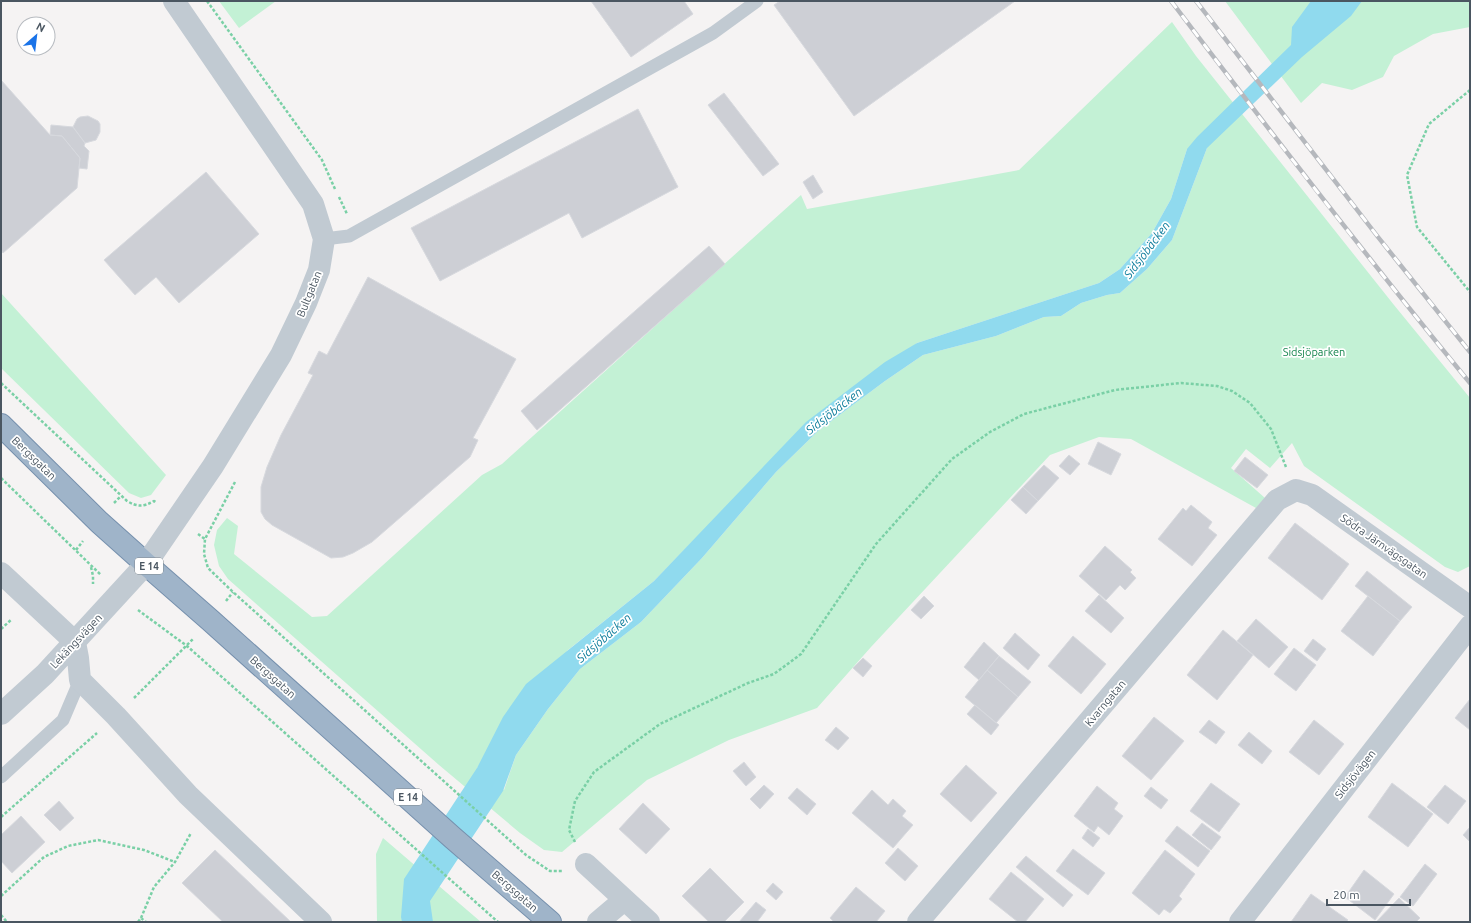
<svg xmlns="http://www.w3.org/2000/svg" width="1471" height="923" viewBox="0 0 1471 923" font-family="Ubuntu,sans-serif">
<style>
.green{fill:#c3f1d5;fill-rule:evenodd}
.water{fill:#90daee}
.building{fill:#cdcfd5;stroke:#d7d9de}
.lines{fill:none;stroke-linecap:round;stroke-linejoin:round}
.trunk-casing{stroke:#7690ad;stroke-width:24}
.path{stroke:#7ad0a6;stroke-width:2.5;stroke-dasharray:3 2;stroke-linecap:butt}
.service{stroke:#c1cad2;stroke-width:13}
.minor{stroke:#c1cad2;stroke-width:22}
.tertiary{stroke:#c1cad2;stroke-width:22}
.trunk{stroke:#9fb4c9;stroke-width:22}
.rail-casing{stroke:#b5b8bd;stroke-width:4.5}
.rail{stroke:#fff;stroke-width:3;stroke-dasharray:9;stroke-linecap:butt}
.labels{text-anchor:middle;stroke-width:3.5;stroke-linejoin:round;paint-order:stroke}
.shield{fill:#fff;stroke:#808990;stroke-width:1}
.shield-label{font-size:10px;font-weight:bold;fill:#4a5661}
.street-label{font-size:11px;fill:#4a5661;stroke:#fff}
.park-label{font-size:11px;fill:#17864f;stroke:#fff}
.water-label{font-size:12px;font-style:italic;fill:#0c7c9b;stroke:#fff}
</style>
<rect width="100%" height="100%" fill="#f5f3f3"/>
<path class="green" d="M219 1H276L239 28Z
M1225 1H1470V27L1433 34 1394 56 1383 77 1352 90 1322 83 1301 103Z
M1172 22 1196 56 1394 305 1470 398V566L1458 572 1445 567 1304 466 1292 443 1270 468 1246 449 1231 468 1265 498 1256 508 1131 439 1099 437 1050 455 871 647 817 708 729 740 647 780 562 852 544 850 520 833 439 765 228 579 219 566 214 545 217 530 227 518 238 526 234 554 312 617 327 616 482 475 502 464 801 195 807 209 1019 170ZM1207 148 1172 240 1147 269 1120 293 1107 295 1081 303 1061 316 1044 317 996 336 923 355 885 381 818 431 776 472 702 558 641 622 580 669 548 709 516 755 504 790 477 768 568 650 654 581 688 546 917 343 1099 283 1120 269 1152 233 1171 199 1187 149Z
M1 293 166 475 151 495 141 498 129 493 1 368Z
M383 838 481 922H377L376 854Z"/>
<path class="water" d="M1311 1H1362L1351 16 1302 57 1207 148 1172 240 1147 269 1120 293 1107 295 1081 303 1061 316 1044 317 996 336 923 355 885 381 818 431 776 472 702 558 641 622 580 669 548 709 516 755 503 791 430 901 433 922H402L401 917 404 879 477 768 503 717 526 684 654 581 806 422 885 362 917 343 1099 283 1120 269 1152 233 1171 199 1187 149 1197 137 1291 45 1292 27Z"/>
<path class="building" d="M591 1H684L693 14 631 57Z
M780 1H1015L854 116 774 5Z
M1 80 50 135 62 136 80 158 77 188 3 253 1 250Z
M724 93 779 164 763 176 708 105Z
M638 109 678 187 582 238 569 213 440 281 411 228Z
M88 116 98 121 100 124V132L96 140 85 143 73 127 77 119 80 117Z
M51 125 73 127 85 143 84 146 89 151 87 169 79 168 80 158 62 136 50 135Z
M206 172 259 234 179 303 156 277 135 295 104 260Z
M813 175 823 192 813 199 803 182Z
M709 246 725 264 537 430 521 411Z
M368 277 516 359 473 438 478 440 470 457 372 542 353 553 343 557 331 558 272 525 265 519 261 512V487L267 467 281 435 313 375 308 373 319 351 327 355Z
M1098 442 1121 454 1111 475 1088 464Z
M1069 455 1080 464 1070 475 1059 466Z
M1245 457 1268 475 1257 488 1234 471Z
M1044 465 1059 478 1038 501 1023 487Z
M1023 487 1038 501 1026 514 1011 500Z
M1191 505 1212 522 1208 528 1217 535 1192 566 1158 539 1183 508 1186 511Z
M1295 523 1349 564 1322 600 1268 558Z
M1105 546 1132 570 1130 572 1136 578 1125 590 1120 585 1106 600 1079 576Z
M1367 571 1412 607 1400 621 1355 586Z
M1099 595 1124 618 1111 633 1085 611Z
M924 596 934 606 921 619 911 610Z
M1368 596 1400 621 1373 656 1341 631Z
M1256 619 1288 647 1269 668 1237 641Z
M1223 630 1253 655 1217 700 1187 675Z
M1015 633 1040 655 1028 670 1003 648Z
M1073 636 1106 664 1081 694 1048 666Z
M1313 639 1326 649 1317 661 1304 651Z
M984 642 999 656 979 680 964 667Z
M1294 648 1316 665 1296 691 1274 674Z
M999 656 1031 682 1018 697 987 670Z
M863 658 872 666 863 677 853 668Z
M987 670 1018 697 996 723 965 697Z
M1470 699V730L1455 718Z
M975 705 999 725 991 735 967 714Z
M1154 717 1184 741 1151 780 1122 756Z
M1209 720 1225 732 1216 744 1199 732Z
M1314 720 1344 744 1319 775 1289 752Z
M836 727 849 738 838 750 825 740Z
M1249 732 1272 751 1262 764 1238 745Z
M744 762 756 777 746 786 733 771Z
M966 765 997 793 971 822 940 794Z
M1211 783 1240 804 1219 832 1190 811Z
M1392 783 1433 814 1408 847 1368 817Z
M764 785 774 794 760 809 750 799Z
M1445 785 1466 801 1448 824 1427 807Z
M1097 786 1118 803 1114 809 1123 816 1109 835 1098 826 1094 832 1074 816Z
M1151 787 1168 800 1161 809 1144 796Z
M797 788 816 804 807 815 788 798Z
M872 790 888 805 893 799 906 811 902 816 913 825 893 848 852 813Z
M59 801 74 818 60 831 44 815Z
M643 803 670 829 646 854 619 829Z
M21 816 45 842 12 873 1 861V835Z
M1202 823 1221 837 1211 850 1192 835Z
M1177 826 1210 851 1198 867 1165 841Z
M1470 827V842L1463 835Z
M1088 829 1100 838 1093 847 1082 838Z
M898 848 918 866 905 881 885 863Z
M1073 849 1105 873 1088 895 1056 871Z
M215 850 291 922H223L182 883Z
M1165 850 1195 874 1179 896 1182 899 1170 913 1164 909 1159 915 1132 893Z
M1026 856 1073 895 1063 907 1016 867Z
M1425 864 1437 874 1413 906 1400 897Z
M710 868 744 902 724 922H709L682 896Z
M1364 870 1394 894 1375 920 1345 897Z
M1011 872 1044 899 1025 922H1018L989 899Z
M773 883 783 892 776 900 766 891Z
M856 887 885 911 876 922H834L830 918Z
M1311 894 1348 920 1346 922H1291Z
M1399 898 1420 918 1416 922H1376Z
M756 902 766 910 757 922H739Z"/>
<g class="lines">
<g class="trunk-casing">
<path id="trunk" d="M1 425 99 522 146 564 210 620 453 838 550 922"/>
</g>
<path class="path" d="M207 1 322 160 335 189
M1470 90 1429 124 1407 175 1417 227 1470 292
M339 197 347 214
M1 383 127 501C137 507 144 507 154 501L157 503
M1 478 101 575
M235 482 205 539 204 554 208 568 233 592 526 855 550 871H562
M114 503 121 496
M198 534 205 539
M76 550 83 541
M91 567 93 576V584
M226 601 233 592
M138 610 187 646 498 922
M1 629 12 619
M134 698 194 638
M1 817 97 733
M575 842 569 830 575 801 594 772 660 724 748 683 774 674 801 654 876 544 952 459 990 432 1024 414 1115 390 1181 383 1217 386 1232 391 1250 403 1271 429 1286 467
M1 896 44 857 68 846 98 840 144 850 175 862
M1 915 7 922
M141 918 154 887 175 862 191 833
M138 922 141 918 146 922"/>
<path class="service" d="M324 239 349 236 713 33 757 1
M1 777 63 720 80 680"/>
<path class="minor" d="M1 573 75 642 78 658 80 680 116 716 188 795 321 922
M1 714 45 674 146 564 213 466 281 355 306 303 319 270 324 239 313 204 174 1
M586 864 649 922
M598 922 624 900
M918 922 1277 500 1296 490 1312 495 1470 607"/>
<path class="tertiary" d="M1240 922 1470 626"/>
<use href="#trunk" class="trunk"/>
<g class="rail-casing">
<path id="rail" d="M1171 1C1269 130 1367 258 1470 383
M1196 1 1378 237 1470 352"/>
</g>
<use href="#rail" class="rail"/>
</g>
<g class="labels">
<g class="shield">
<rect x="135" y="558" width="28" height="16" rx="3"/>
<rect x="394" y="789" width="28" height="16" rx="3"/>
</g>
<g class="shield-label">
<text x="149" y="570">E 14</text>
<text x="408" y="801">E 14</text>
</g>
<g class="street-label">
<text transform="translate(309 294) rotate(-68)" y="4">Bultgatan</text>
<text transform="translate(34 458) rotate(44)" y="4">Bergsgatan</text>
<text transform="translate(1384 546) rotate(35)" y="4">Södra Järnvägsgatan</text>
<text transform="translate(76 641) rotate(-47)" y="4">Lekängsvägen</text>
<text transform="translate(273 677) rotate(42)" y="4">Bergsgatan</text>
<text transform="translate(1105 703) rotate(-50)" y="4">Kvarngatan</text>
<text transform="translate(1355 774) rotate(-52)" y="4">Sidsjövägen</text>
<text transform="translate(515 891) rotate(41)" y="4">Bergsgatan</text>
</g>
<g class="park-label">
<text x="1314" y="356">Sidsjöparken</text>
</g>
<g class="water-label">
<text transform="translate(1147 250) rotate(-53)" y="4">Sidsjöbäcken</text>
<text transform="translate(834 411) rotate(-38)" y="4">Sidsjöbäcken</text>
<text transform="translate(604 638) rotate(-41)" y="4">Sidsjöbäcken</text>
</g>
</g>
<rect width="1471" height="923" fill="none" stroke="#4a5661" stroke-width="4"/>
<g transform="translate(36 36) rotate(28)"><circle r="19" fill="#ffffff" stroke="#b7bbc0"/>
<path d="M0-3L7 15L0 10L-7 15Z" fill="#1a73e8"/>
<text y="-6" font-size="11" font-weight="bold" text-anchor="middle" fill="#4a5661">N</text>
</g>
<path d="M1327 899v6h83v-6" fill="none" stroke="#4a5661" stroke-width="2"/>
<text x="1333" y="899" font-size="12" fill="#4a5661" stroke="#ffffff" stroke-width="3" paint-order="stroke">20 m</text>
</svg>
